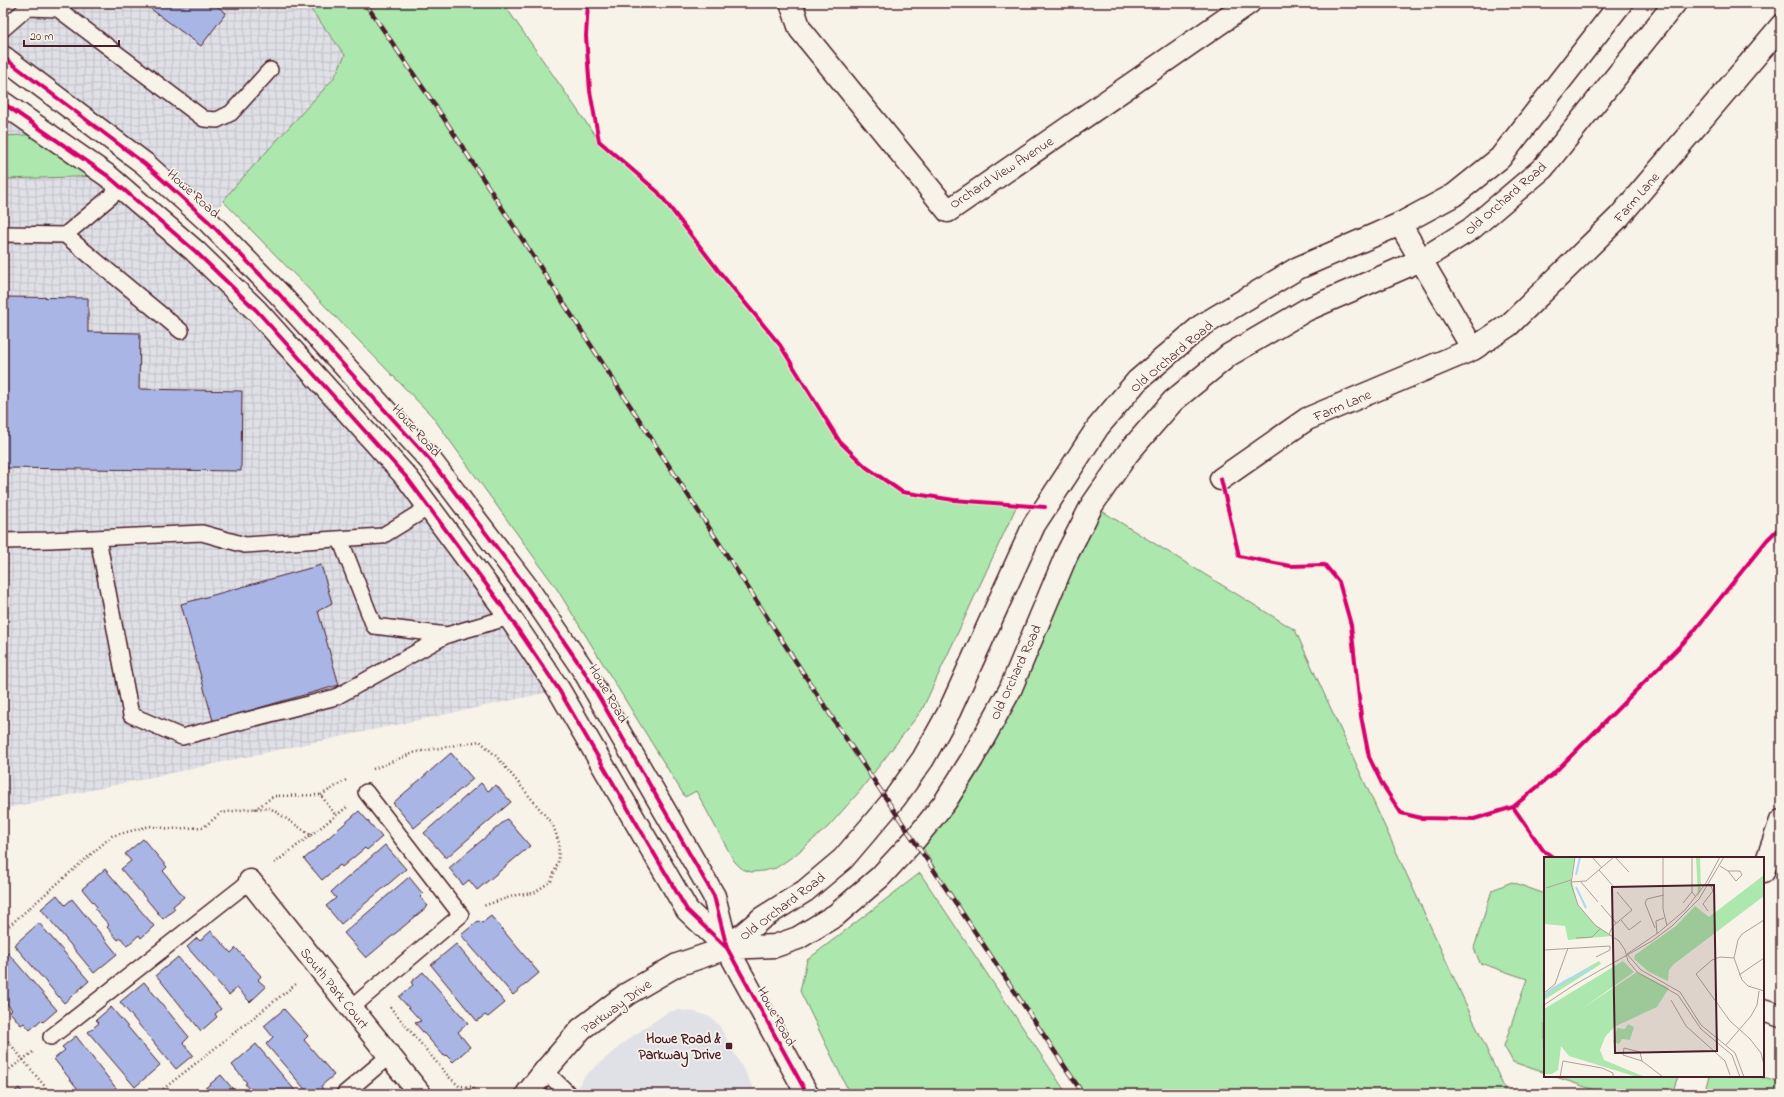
<svg xmlns="http://www.w3.org/2000/svg" width="1784" height="1097" viewBox="0 0 1784 1097" font-family="'Indie Flower',sans-serif">
<style>
.built{fill:#e0e0e7}
.industrial{fill:url(#industrial-grid)}
.green{fill:#ace7ad;stroke:#7b836c}
.building{fill:#a9b5e5;stroke:#4a1f2b}
.lines{fill:none;stroke-linecap:round;stroke-linejoin:round}
.lane-casing{stroke:#4a1f2b;stroke-width:18}
.street-casing{stroke:#4a1f2b;stroke-width:25}
.secondary-casing{stroke:#4a1f2b;stroke-width:25}
.path{stroke:#4a1f2b;stroke-width:2.5;stroke-dasharray:1 3;stroke-linecap:butt}
.lane{stroke:#f7f3e8;stroke-width:15}
.street{stroke:#f7f3e8;stroke-width:22}
.secondary{stroke:#f7f3e8;stroke-width:22}
.rail-casing{stroke:#4a1f2b;stroke-width:4.5}
.rail{stroke:#f7f3e8;stroke-width:3;stroke-dasharray:9;stroke-linecap:butt}
.cycleway-casing{stroke:#f7f3e8;stroke-width:6}
.cycleway{stroke:#d6006c;stroke-width:4}
.poi-dot{fill:#4a1f2b;stroke:#f7f3e8;stroke-width:1.5}
.labels{text-anchor:middle;stroke-width:3.5;stroke-linejoin:round;paint-order:stroke}
.street-label{font-size:14px;fill:#4a1f2b;stroke:#f7f3e8}
.poi-label{font-size:14px;font-weight:bold;fill:#4a1f2b;stroke:#f7f3e8;text-anchor:end}
.inset-river{fill:none;stroke:#add7f8;stroke-width:2}
.inset-road{fill:none;stroke:#b29e9c;stroke-width:1}
.view{fill:#4a1f2b;fill-opacity:0.15;stroke:#4a1f2b;stroke-width:2}
.inset-edge{fill:none;stroke:#4a1f2b;stroke-width:2}
</style>
<defs>
<pattern id="industrial-grid" width="8" height="8" patternUnits="userSpaceOnUse"><rect width="8" height="8" fill="#e0e0e7"/><path d="M0 4h8M4 0v8" fill="none" stroke="#c2c0c6"/></pattern>
</defs>
<rect width="100%" height="100%" fill="#f7f3e8"/>
<filter id="ink" filterUnits="userSpaceOnUse"><feTurbulence type="fractalNoise" baseFrequency=".025" numOctaves="2"/><feDisplacementMap in="SourceGraphic" scale="8" xChannelSelector="R" yChannelSelector="G"/><feConvolveMatrix kernelMatrix="1 2 1 2 8 2 1 2 1" color-interpolation-filters="sRGB"/></filter>
<g filter="url(#ink)">
<path class="built" d="M679 1010 696 1012 712 1018 720 1027 757 1094H572L586 1075 627 1040 668 1012Z"/>
<path class="industrial" d="M3 3H306L345 55 334 78 236 185 208 221 3 57Z
M3 103 46 134 3 136Z
M108 176 408 479 559 690 3 809V179Z"/>
<path class="green" d="M306 3H503L599 141 658 192 780 345 840 442 866 467 902 492 954 500 1017 505 922 710 859 792 828 827 795 855 776 868 763 871 751 872 742 869 734 861 696 791 685 797 557 589 432 416 223 201 236 185 334 78 345 55Z
M46 134 108 176 3 179V136Z
M1092 505 1295 630 1507 1094H1083L950 895 917 837 945 802Z
M920 873 1067 1094H850L800 991 807 960Z
M1512 882 1545 894V1073L1513 1062 1504 1046 1527 979 1480 963 1474 948 1492 890Z
M1553 1076H1678L1672 1094H1606Z
M1709 1076H1756L1781 1083V1094H1704Z"/>
<path class="building" d="M143 3H213L226 13 201 46Z
M3 297 88 298V332L140 333 139 389 242 391 241 471 3 468Z
M321 565 332 603 318 611 339 685 213 721 181 604Z
M451 753 473 779 414 828 393 803Z
M481 783 488 791 496 785 511 802 446 858 424 833Z
M359 811 382 837 367 850 365 848 342 867 340 865 322 880 304 859Z
M507 819 530 846 477 890 469 880 463 885 449 868Z
M143 839 167 867 163 871 184 897 173 906 175 909 163 919 121 869 131 861 125 854Z
M385 845 406 869 341 924 326 906 336 898 331 892Z
M105 869 154 926 141 938 139 935 127 946 121 938 118 940 107 927 109 925 95 909 97 907 82 889Z
M409 877 423 894 420 897 428 906 366 958 344 933Z
M57 895 65 905 72 899 117 954 94 973 41 909Z
M491 916 539 973 513 995 461 935 478 921 482 923Z
M39 923 89 981 64 1003 14 945Z
M211 931 231 953 236 948 261 976 258 980 266 987 250 1002 237 988 229 995 187 947 197 938 200 941Z
M456 944 505 1003 488 1017 485 1015 477 1021 431 965Z
M8 953 57 1010 43 1022 41 1020 30 1030 24 1023 21 1025 10 1012 12 1010 3 999V958Z
M178 957 221 1009 215 1014 217 1017 201 1031 156 975Z
M423 972 468 1023 458 1032 470 1047 453 1062 446 1055 444 1056 415 1023 421 1021 399 997 413 985 411 982Z
M144 982 189 1037 183 1043 193 1055 176 1069 120 1002Z
M111 1007 160 1065 135 1087 88 1032 99 1023 96 1020Z
M284 1009 308 1036 304 1040 334 1075 321 1086 323 1089 318 1094H309L266 1044 273 1037 264 1026Z
M76 1036 119 1092 117 1094H87L84 1090 81 1093 54 1059 65 1050 62 1047Z
M256 1044 298 1094H253L245 1084 247 1083 232 1065Z
M221 1075 237 1094H198Z
M19 1088 24 1094H12Z"/>
<g class="lines">
<g class="lane-casing">
<path id="lane" d="M3 29 27 8 58 9 204 119 217 120 231 113 270 70
M3 234 65 235 121 188
M65 235 181 331
M98 538 131 715 182 737 336 697 447 635
M340 539 374 626 447 635 510 617
M3 541 49 540 202 533 245 545 382 536 429 507
M351 1008 461 915 366 792
M51 1037 250 881
M545 1071 569 1094
M344 1094 389 1056"/>
</g>
<g class="street-casing">
<path id="street" d="M791 3 800 29 948 211 1249 3
M1400 224 1473 349
M1221 479 1307 419 1473 349 1509 325 1619 217 1781 26
M1763 872 1781 821
M250 881 420 1094
M1763 1010 1781 1016
M527 1094 545 1071 581 1029 627 994 677 965 727 948"/>
</g>
<g class="secondary-casing">
<path id="secondary" d="M3 57 145 164 208 221 280 295 431 461 526 586 584 671 714 896 727 948 807 1094
M3 103 108 176 195 251 257 311 408 479 500 603 559 690 687 910 727 948
M727 948 775 946 798 938 836 915 880 877 917 837 945 802 972 759 1010 690 1066 556 1092 505 1128 453 1173 401 1229 355 1306 310 1421 260 1471 229 1543 168 1675 3
M727 948 762 918 805 891 843 859 895 798 923 759 949 712 1034 525 1098 427 1137 381 1201 326 1298 268 1400 224 1454 195 1500 158 1621 3"/>
</g>
<path class="path" d="M373 769 416 752 480 741 497 757 553 825 559 843 558 863 551 881 534 893 516 895 483 906
M321 795 346 780
M255 809 274 796 321 795 336 816
M311 835 347 807
M3 931 112 836 150 826 171 829 204 827 221 813 247 809 270 808 311 835 272 865
M390 1007 449 1077 459 1086 473 1087 474 1092
M3 1035 51 1094
M3 1074 33 1052
M157 1094 296 984"/>
<use href="#lane" class="lane"/>
<use href="#street" class="street"/>
<use href="#secondary" class="secondary"/>
<g class="rail-casing">
<path id="rail" d="M365 3 445 120 835 722 1083 1094"/>
</g>
<use href="#rail" class="rail"/>
<g class="cycleway-casing">
<path id="cycleway" d="M588 3 586 36 590 91 599 141 658 192 718 270 780 345 840 442 866 467 902 492 954 500 1045 507
M3 57 145 164 208 221 280 295 431 461 526 586 584 671 714 896 727 948 807 1094
M3 103 108 176 195 251 257 311 408 479 500 603 559 690 687 910 727 948
M1221 479 1239 556 1290 566 1325 565 1339 582 1351 625 1361 716 1369 757 1382 784 1401 813 1421 818 1474 819 1513 807 1553 774 1690 636 1767 540 1781 526
M1513 807 1543 850 1554 858"/>
</g>
<use href="#cycleway" class="cycleway"/>
</g>
</g>
<rect class="poi-dot" x="725" y="1042" width="8" height="8" rx="2"/>
<g class="labels">
<g class="street-label">
<text transform="translate(1001 172) rotate(-33)" y="5">Orchard View Avenue</text>
<text transform="translate(194 193) rotate(42)" y="5">Howe Road</text>
<text transform="translate(1636 197) rotate(-49)" y="5">Farm Lane</text>
<text transform="translate(1505 198) rotate(-41)" y="5">Old Orchard Road</text>
<text transform="translate(1171 356) rotate(-40)" y="5">Old Orchard Road</text>
<text transform="translate(1342 405) rotate(-23)" y="5">Farm Lane</text>
<text transform="translate(417 430) rotate(48)" y="5">Howe Road</text>
<text transform="translate(1015 672) rotate(-65)" y="5">Old Orchard Road</text>
<text transform="translate(609 693) rotate(60)" y="5">Howe Road</text>
<text transform="translate(782 906) rotate(-37)" y="5">Old Orchard Road</text>
<text transform="translate(335 988) rotate(51)" y="5">South Park Court</text>
<text transform="translate(616 1006) rotate(-36)" y="5">Parkway Drive</text>
<text transform="translate(777 1016) rotate(61)" y="5">Howe Road</text>
</g>
<g class="poi-label">
<text x="721" y="1043">Howe Road &amp;<tspan x="721" dy="16">Parkway Drive</tspan></text>
</g>
</g>
<g transform="translate(1544 857)">
<rect width="220" height="220" fill="#f7f3e8"/>
<path d="M0 0H31L27 21 34 48 51 68 68 79 24 83 21 69 0 67ZM152 0H156L157 33 154 39ZM220 18V39L130 107 125 113 124 124 105 115 90 102 91 98 132 69 151 49 165 60ZM55 104 57 107 0 143V137L9 130ZM79 104 90 115 36 153 93 115 125 131 113 150 70 170 61 180 56 193 60 203 101 220H93L25 199 17 189 14 213 8 217H0V152ZM84 167 90 170 86 183 78 182 75 187 69 185 73 171 81 172Z" fill="#ace7ad"/>
<path class="inset-river" d="M32 18 36 0M32 30 42 51M0 139 21 124 48 111"/>
<path class="inset-road" d="M31 0 27 27 34 48 51 68 75 84 81 93 84 104 93 115 134 138 157 172 188 198 196 220M48 0 58 11M71 0 85 15M119 0V52L123 69M148 0V35L152 40M176 9 184 14H196L198 18 192 24 184 14M55 13 70 30M27 25 42 24 70 0M37 25 54 45M2 31 27 23M139 46 148 35M57 48 72 66M164 54 159 47 169 34 166 27M77 63 85 73 97 64M220 63 198 77 194 83 190 101 198 123 204 129 220 134M111 71 101 46 103 42 120 38M65 77 69 69 88 53 73 35M113 77 112 64 120 61M32 81 48 80 56 72M0 93 66 89V93L52 100M83 97 97 113 136 135 157 168 191 196 200 220M83 97 114 76 141 53 162 26 176 0M190 101 176 100 168 103 152 117 186 164 206 182 217 196 220 208M195 118 220 101M0 136 11 127 24 91M127 143 142 169 181 204 186 218M0 148 30 128 108 84 128 69 155 42 180 0M182 188 207 159 213 148 215 134M98 204 96 195 80 191 79 198 98 204 119 220M16 220 19 204 58 211 69 216V220"/>
<path class="view" d="M170 28 173 194 71 196 68 30Z"/>
<rect width="220" height="220" class="inset-edge"/>
</g>
<rect width="1784" height="1097" fill="none" stroke="#f7f3e8" stroke-width="16"/>
<rect x="8" y="8" width="1768" height="1081" fill="none" stroke="#4a1f2b" stroke-width="1.5" filter="url(#ink)"/>
<path d="M24 40v6h95v-6" fill="none" stroke="#4a1f2b" stroke-width="2"/>
<text x="30" y="40" font-size="12" fill="#4a1f2b" stroke="#f7f3e8" stroke-width="3" paint-order="stroke">20 m</text>
</svg>
